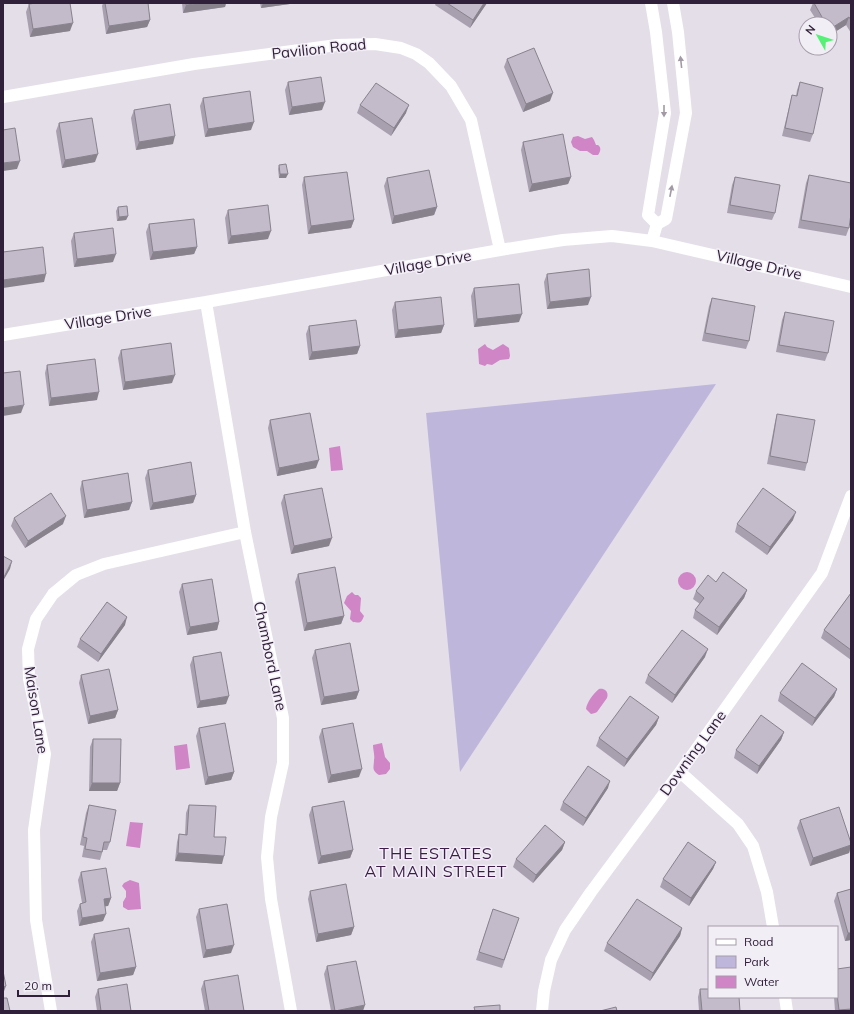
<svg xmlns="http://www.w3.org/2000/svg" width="854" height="1014" viewBox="0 0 854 1014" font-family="Mulish,sans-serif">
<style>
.green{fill:#bfb6db}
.water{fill:#cf85c6}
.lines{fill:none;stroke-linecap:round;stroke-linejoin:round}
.street{stroke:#fff;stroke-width:12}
.wall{fill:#a8a0ae}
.shaded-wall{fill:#88828d}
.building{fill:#c3baca;stroke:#88828d}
.oneway{fill:#a29ba6}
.labels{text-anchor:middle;stroke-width:3;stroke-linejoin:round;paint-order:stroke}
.street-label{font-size:15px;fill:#312039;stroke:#f2eef6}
.neighbourhood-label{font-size:16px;letter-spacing:1px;fill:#3d1c4a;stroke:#f2eef6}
</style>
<rect width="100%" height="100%" fill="#e4dee9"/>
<path class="green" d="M716 384 460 772 426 413Z"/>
<path class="water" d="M578 136 585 139 592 137 594 140 596 145H598C602 148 600 152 598 155H593L587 151H580L573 147 571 142 573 137Z
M485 344 487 347 493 350 503 344 509 348 510 356 509 359 500 360 492 365 487 364 485 366 479 364 478 349Z
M340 446 343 470 331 471 329 448Z
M678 581a9 9 0 1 1 18 0a9 9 0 1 1-18 0Z
M352 592 355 595H358L361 598 360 611 364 616C361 623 361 623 353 622L350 619 351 611 344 603 347 596Z
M599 689C605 688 609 692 607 698L597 712 595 713 591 714 586 709C587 702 593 694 599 689Z
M382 743 385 757 390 763V769L386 774 379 775C371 770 374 767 374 760 375 755 373 750 373 745Z
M187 744 190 768 176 770 174 746Z
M130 822 143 823 140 848 126 846Z
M130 880 139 883 141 909 128 910 123 907V902L126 897V891L122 886 124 883Z"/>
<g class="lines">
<path class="street" d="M651 3 656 32 665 113 648 215 657 224
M3 97 194 64 337 45 375 44 401 48 416 54 429 63 451 86 471 120 500 250
M652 241 657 224 666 219 686 113 678 32 673 3
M206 302 245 532 283 718V763L271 817 267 857 271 899 291 1011
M3 335 206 302 500 250 563 240 612 236 652 241 851 287
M680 772 738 824 753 846 767 892 773 927
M785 997 787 1011
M51 1011 36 920 34 830 45 754 29 679 28 649 36 619 53 594 76 575 104 564 245 532
M542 1011 544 991 551 960 565 930 591 892 680 772 822 573 851 496"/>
</g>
<path class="wall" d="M103 3H148L150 20 147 27 106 34 102 6Z
M182 3H226L225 7 183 13Z
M260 3H297L261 8Z
M436 3H487L470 28 435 5Z
M813 3H851V33L846 25 830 35V24H819L810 10Z
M29 4 70 31 30 37 26 12Z
M507 59 550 101 523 112 504 67Z
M288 82 322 110 289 115 285 90Z
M800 82 813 134 810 142 782 136 790 103 792 95 796 96 797 90Z
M203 98 251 130 205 137 200 106Z
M360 105 406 113 391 136 357 113Z
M134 110 173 144 136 150 131 118Z
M59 123 95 162 62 168 56 131Z
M523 142 571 177 568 184 529 192 521 150Z
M279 165 286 178H279L278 169Z
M809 175 849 228 846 236 798 228 806 183Z
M304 177 354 220 351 228 308 234 302 185Z
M735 177 775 213 772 220 727 213 732 185Z
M387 178 437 207 434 215 392 224 384 186Z
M118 207 128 216 126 220 117 221 116 211Z
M228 210 268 239 228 244 225 218Z
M149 224 197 247 194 254 150 260 146 232Z
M74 233 113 262 74 267 71 241Z
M547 274 588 305 547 309 544 282Z
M474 288 519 322 474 327 471 296Z
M712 298 749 341 746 349 702 341 709 306Z
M395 302 444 325 441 333 395 338 392 310Z
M785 312 828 353 825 361 776 352 782 320Z
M309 326 360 346 357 354 309 360 306 334Z
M121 350 172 383 123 390 118 358Z
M47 365 97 400 49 406 45 373Z
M777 414 807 463 805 471 767 464 775 422Z
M270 420 316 468 277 476 268 428Z
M148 470 196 495 193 503 150 510 145 478Z
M82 481 132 502 129 510 84 518 80 489Z
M284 495 329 546 291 554 281 503Z
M14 518 63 524 25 548 11 526Z
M793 520 767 555 735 532 737 524Z
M298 574 344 616 341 624 304 631 295 582Z
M182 584 219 622 217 630 187 635 179 592Z
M747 590 744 598 717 635 693 618 695 610 700 604 693 599 696 591Z
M851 593V660L821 638 824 630Z
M125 625 98 662 77 647 80 639Z
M315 650 359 691 356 699 321 705 312 658Z
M193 657 226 704 197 708 190 665Z
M705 657 672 703 645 683 648 675Z
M81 675 118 710 115 718 88 724 79 683Z
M837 689 834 697 812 726 778 701 780 693Z
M659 717 656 725 624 767 596 746 599 738Z
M199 728 234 772 231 780 205 785 196 736Z
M322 729 359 777 328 783 319 737Z
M784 732 781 740 757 774 734 758 736 750Z
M93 739 120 783 117 791H89L90 747Z
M608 788 583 826 560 810 563 802Z
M89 805 110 842 107 850H103L100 860 82 857 84 846 80 845 86 813Z
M189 805 222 864 175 861 177 842 179 834 185 835 186 813Z
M312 807 353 850 350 858 318 864 309 815Z
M800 820 851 843V847L849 853 810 866 797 828Z
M565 842 562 850 533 883 513 867 516 859Z
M716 862 713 869 689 906 660 887 663 879Z
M81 872 111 898 108 906H105L103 921 79 926 77 911 80 904 82 903 78 880Z
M851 889V940L845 941 834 901 837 893Z
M310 891 354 927 351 935 316 942 308 899Z
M199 909 231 953 203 958 196 917Z
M493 909 519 918 502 968 476 960Z
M682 928 680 936 650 981 604 951 607 943Z
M94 934 136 967 133 975 97 981 91 942Z
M327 966 363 1011H331L324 974Z
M204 981 244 1011H205L201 989Z
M98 989 131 1011H97L95 997Z
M700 989 740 1011H699L698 997Z
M834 997H837L851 1011H835Z"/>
<path class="shaded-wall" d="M203 3H226L225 7 183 13 186 5Z
M263 3H297L261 8Z
M484 3H487L470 28 473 20Z
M849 17 846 25 830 35V29Z
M150 20 147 27 106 34 109 26Z
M73 23 70 31 30 37 33 29Z
M553 93 550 101 523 112 526 104Z
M325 102 322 110 289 115 292 107Z
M409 105 406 113 391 136 394 128Z
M254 122 251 130 205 137 208 129Z
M175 136 173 144 136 150 139 142Z
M98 154 95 162 62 168 65 160Z
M20 161 17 169 3 171V163Z
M280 174H288L286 178H279Z
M571 177 568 184 529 192 532 184Z
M437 207 434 215 392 224 394 216Z
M128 216 126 220 117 221 119 217Z
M354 220 351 228 308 234 311 226Z
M271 231 268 239 228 244 231 236Z
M197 247 194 254 150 260 153 252Z
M116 254 113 262 74 267 77 259Z
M46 274 44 282 3 288V280Z
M591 297 588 305 547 309 550 302Z
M522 314 519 322 474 327 477 319Z
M444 325 441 333 395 338 398 330Z
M360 346 357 354 309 360 312 352Z
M175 375 172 383 123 390 125 382Z
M99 392 97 400 49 406 51 398Z
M24 405 21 413 3 416V408Z
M319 460 316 468 277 476 279 468Z
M196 495 193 503 150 510 153 503Z
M132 502 129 510 84 518 87 510Z
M796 512 793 520 767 555 770 547Z
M66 516 63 524 25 548 28 541Z
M332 538 329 546 291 554 294 546Z
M12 561 10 569 3 581V579Z
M747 590 744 598 717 635 719 627Z
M344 616 341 624 304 631 307 623Z
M127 617 125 625 98 662 101 654Z
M219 622 217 630 187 635 190 627Z
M708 649 705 657 672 703 675 695Z
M837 689 834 697 812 726 815 718Z
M359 691 356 699 321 705 324 697Z
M229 696 226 704 197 708 200 701Z
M118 710 115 718 88 724 90 716Z
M659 717 656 725 624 767 627 759Z
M784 732 781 740 757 774 759 766Z
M362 769 359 777 328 783 331 775Z
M234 772 231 780 205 785 208 777Z
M610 781 608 788 583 826 586 818Z
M92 783H120L117 791H89Z
M565 842 562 850 533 883 536 875Z
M851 845 849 853 810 866 813 858Z
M353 850 350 858 318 864 321 856Z
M178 853 224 856 222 864 175 861Z
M716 862 713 869 689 906 691 898Z
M111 898 108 906 101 907 104 899Z
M106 914 103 921 79 926 82 918Z
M354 927 351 935 316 942 318 934Z
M682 928 680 936 650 981 653 973Z
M848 933H851V940L845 941Z
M234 945 231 953 203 958 206 950Z
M136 967 133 975 97 981 100 973Z
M6 986 3 994V987Z
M365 1005 363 1011H335Z
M851 1009V1011H838L839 1010Z"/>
<path class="building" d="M36 3H70L73 23 33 29 29 4Z
M105 3H148L150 20 109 26Z
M186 3H203L186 5Z
M447 3H484L473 20Z
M814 3H851V20L849 17 830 29V24H826Z
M534 48 553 93 526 104 507 59Z
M321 77 325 102 292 107 288 82Z
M800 82 823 88 813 134 785 128 792 95 797 96Z
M376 83 409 105 394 128 360 105Z
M250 91 254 122 208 129 203 98Z
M170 104 175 136 139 142 134 110Z
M92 118 98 154 65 160 59 123Z
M15 128 20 161 3 163V130Z
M563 134 571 177 532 184 523 142Z
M286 164 288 174H280L279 165Z
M429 170 437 207 394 216 387 178Z
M347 172 354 220 311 226 304 177Z
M809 175 851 183V214L849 228 801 220Z
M735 177 780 185 775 213 730 205Z
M268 205 271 231 231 236 228 210Z
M127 206 128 216 119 217 118 207Z
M194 219 197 247 153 252 149 224Z
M113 228 116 254 77 259 74 233Z
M43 247 46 274 3 280V252Z
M589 269 591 297 550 302 547 274Z
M519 284 522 314 477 319 474 288Z
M441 297 444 325 398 330 395 302Z
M712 298 755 306 749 341 705 333Z
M785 312 834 321 828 353 779 345Z
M356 320 360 346 312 352 309 326Z
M171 343 175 375 125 382 121 350Z
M95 359 99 392 51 398 47 365Z
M20 371 24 405 3 408V373Z
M310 413 319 460 279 468 270 420Z
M777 414 815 420 807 463 770 456Z
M191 462 196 495 153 503 148 470Z
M128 473 132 502 87 510 82 481Z
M322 488 332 538 294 546 284 495Z
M763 488 796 512 770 547 737 524Z
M51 493 66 516 28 541 14 518Z
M3 556 12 561 3 579Z
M335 567 344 616 307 623 298 574Z
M723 572 747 590 719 627 695 610 704 598 696 591 708 575 716 582Z
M212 579 219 622 190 627 182 584Z
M851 593V650L824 630Z
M107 602 127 617 101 654 80 639Z
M682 630 708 649 675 695 648 675Z
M350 643 359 691 324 697 315 650Z
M221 652 229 696 200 701 193 657Z
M802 663 837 689 815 718 780 693Z
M109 669 118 710 90 716 81 675Z
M630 696 659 717 627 759 599 738Z
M761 715 784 732 759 766 736 750Z
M225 723 234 772 208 777 199 728Z
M353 723 362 769 331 775 322 729Z
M93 739H121L120 783H92Z
M588 766 610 781 586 818 563 802Z
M344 801 353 850 321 856 312 807Z
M89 805 116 810 110 842H104L102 852 85 849 87 838 83 837Z
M189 805 216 806 214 837H226L224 856 178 853 179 834 187 835Z
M839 807 851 843V845L813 858 800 820Z
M545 825 565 842 536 875 516 859Z
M688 842 716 862 691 898 663 879Z
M106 868 111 898 104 899 106 914 82 918 80 904 86 902 81 872Z
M346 884 354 927 318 934 310 891Z
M851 889V933H848L837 893Z
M637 899 682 928 653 973 607 943Z
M227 904 234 945 206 950 199 909Z
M493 909 519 918 504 960 479 952Z
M129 928 136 967 100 973 94 934Z
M356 961 365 1005 335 1011 327 966Z
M851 967V1009L839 1010 837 994V969Z
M3 971 6 986 3 987Z
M238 975 244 1011H209L204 981Z
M127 984 131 1011H101L98 989Z
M700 989H709V997H739L740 1011H702Z
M3 998H7L10 1011H3Z
M500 1005V1011H475L474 1007Z
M616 1007 617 1011H600Z"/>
<defs><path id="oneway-solid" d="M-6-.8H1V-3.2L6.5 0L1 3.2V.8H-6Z"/></defs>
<g class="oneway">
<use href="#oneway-solid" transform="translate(681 62) rotate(-96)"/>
<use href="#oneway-solid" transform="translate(664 111) rotate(90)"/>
<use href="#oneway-solid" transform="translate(671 191) rotate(-79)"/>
</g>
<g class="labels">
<g class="street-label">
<text transform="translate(319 49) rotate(-6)" y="5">Pavilion Road</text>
<text transform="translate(428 263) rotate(-10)" y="5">Village Drive</text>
<text transform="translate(759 265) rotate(13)" y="5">Village Drive</text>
<text transform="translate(108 318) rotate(-9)" y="5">Village Drive</text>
<text transform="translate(270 656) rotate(78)" y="5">Chambord Lane</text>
<text transform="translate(36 710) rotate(81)" y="5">Maison Lane</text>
<text transform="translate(693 753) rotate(-54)" y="5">Downing Lane</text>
</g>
<g class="neighbourhood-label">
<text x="436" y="859">THE ESTATES<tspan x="436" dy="18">AT MAIN STREET</tspan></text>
</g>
</g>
<rect width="854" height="1014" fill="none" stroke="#312039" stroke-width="8"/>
<rect x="708" y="926" width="130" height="72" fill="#f2eef6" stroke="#a59caa"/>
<rect x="716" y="939" width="20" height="6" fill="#ffffff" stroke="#a59caa"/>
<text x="744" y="946" font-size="12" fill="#312039">Road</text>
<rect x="716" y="956" width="20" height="12" fill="#bfb6db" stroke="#a59caa"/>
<text x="744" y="966" font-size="12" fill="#312039">Park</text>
<rect x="716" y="976" width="20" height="12" fill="#cf85c6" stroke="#a59caa"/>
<text x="744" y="986" font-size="12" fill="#312039">Water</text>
<g transform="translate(818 36) rotate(309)"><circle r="19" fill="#f2eef6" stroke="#a59caa"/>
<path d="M0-3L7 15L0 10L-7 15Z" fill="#55f076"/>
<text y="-6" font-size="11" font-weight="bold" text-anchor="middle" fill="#312039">N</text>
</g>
<path d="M18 990v6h51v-6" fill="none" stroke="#312039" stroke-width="2"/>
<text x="24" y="990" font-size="12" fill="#312039" stroke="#f2eef6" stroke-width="3" paint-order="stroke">20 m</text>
</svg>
